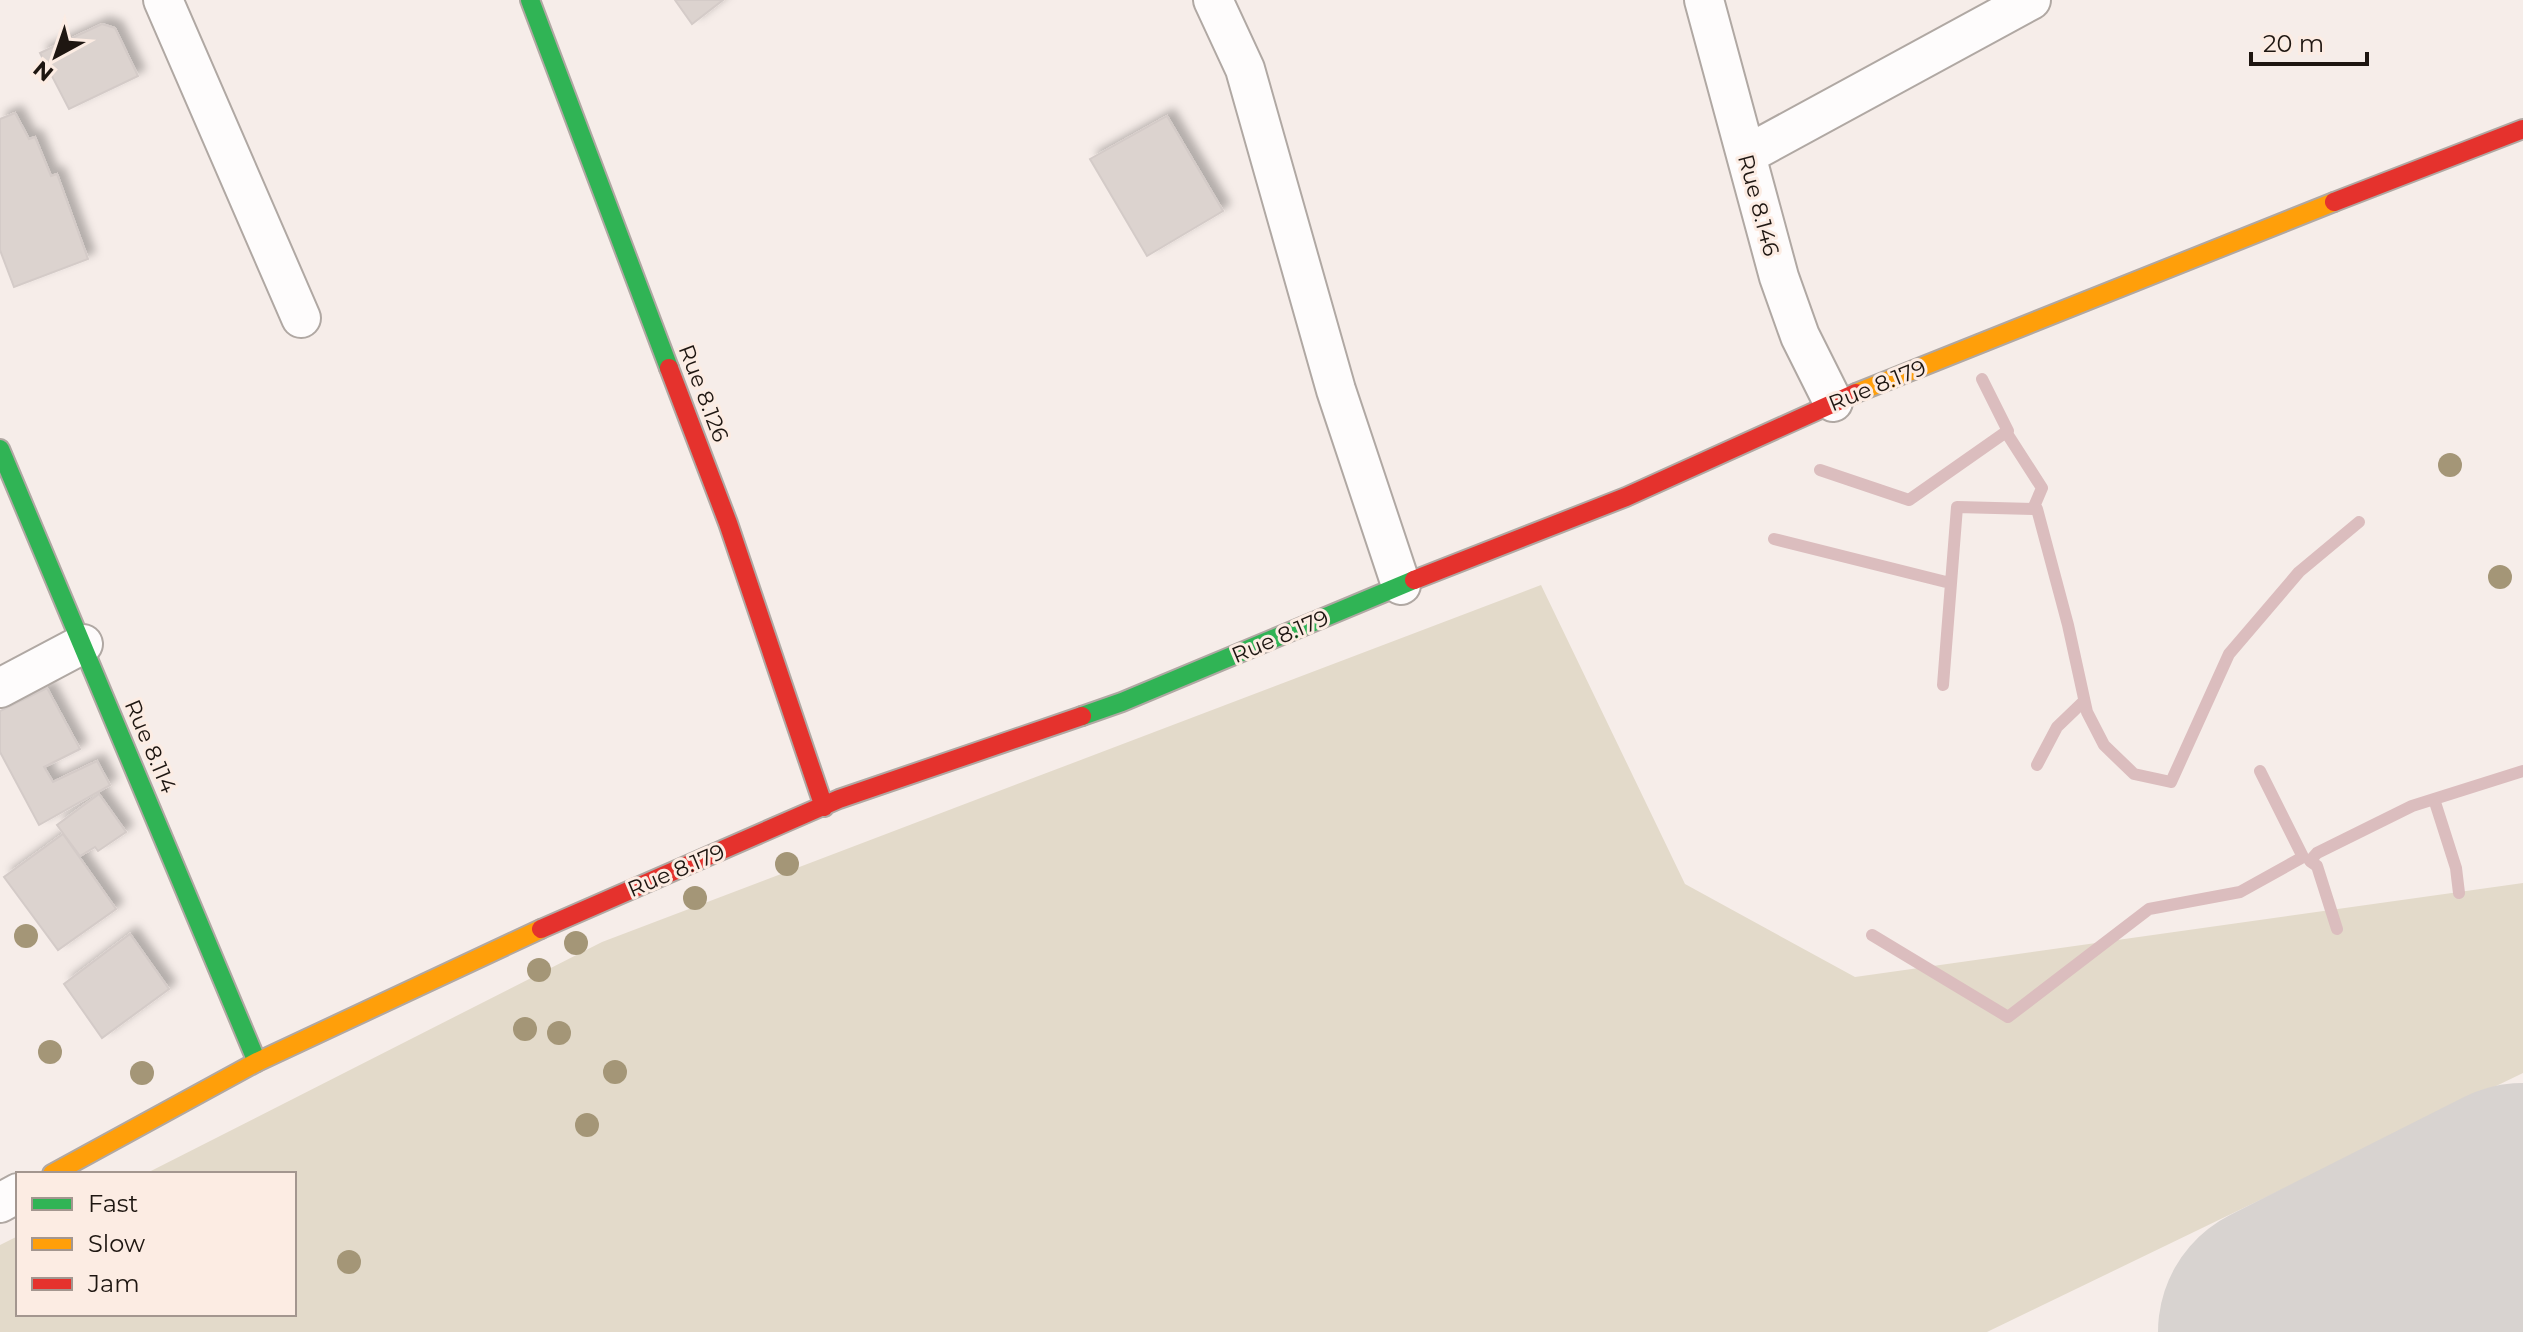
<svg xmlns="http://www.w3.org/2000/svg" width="2523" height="1332" viewBox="0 0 2523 1332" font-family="Montserrat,sans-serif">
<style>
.green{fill:#e3daca}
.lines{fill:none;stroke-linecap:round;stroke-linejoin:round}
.stream{stroke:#dbbdbe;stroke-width:12}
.taxiway{stroke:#d8d3d0;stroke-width:104}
.runway{stroke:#d8d3d0;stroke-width:262}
.building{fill:#dcd3cf;stroke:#d4cbc8;stroke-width:2;filter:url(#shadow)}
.street-casing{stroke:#b0a8a3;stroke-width:42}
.fast-casing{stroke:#b0a8a3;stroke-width:22}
.slow-casing{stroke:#b0a8a3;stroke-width:22}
.jam-casing{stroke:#b0a8a3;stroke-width:22}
.street{stroke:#fefcfc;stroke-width:38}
.fast{stroke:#30b455;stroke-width:18}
.slow{stroke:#ff9f0a;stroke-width:18}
.jam{stroke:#e5322d;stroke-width:18}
.tree{fill:#a49677}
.labels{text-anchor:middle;stroke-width:6;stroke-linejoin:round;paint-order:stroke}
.street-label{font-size:22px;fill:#1e1611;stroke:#fcece3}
</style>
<defs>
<filter id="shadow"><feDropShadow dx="7" dy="-7" stdDeviation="4" flood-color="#0004"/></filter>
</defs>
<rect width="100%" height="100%" fill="#f6ede9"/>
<path class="green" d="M1541 585 1685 884 1855 977 2523 883V1073L1987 1332H0V1245L18 1236V1314H294V1174H145L602 942Z"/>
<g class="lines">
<path class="stream" d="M1982 379 2008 431 2006 432 2042 488 2033 509
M1820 470 1909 500 2006 432
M2033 509H2037L2068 625 2087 712 2104 745 2134 774 2171 782 2229 654 2299 572 2359 522
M1774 539 1950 583
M1943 685 1957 507 2033 509
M2037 765 2057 727 2083 702
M2434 799 2456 868 2459 893
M2337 929 2317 866 2310 861 2317 853 2412 806 2523 771
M1872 935 2008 1017 2149 909 2240 892 2303 857 2260 771"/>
<path class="taxiway" d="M2405 1274 2490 1249 2523 1250"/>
<path class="runway" d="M2289 1332 2523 1214"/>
</g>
<path class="building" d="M675 0H723L692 24Z
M102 24 115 28 138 76 69 109 40 53Z
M15 113 29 139 35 137 51 176 57 174 88 259 14 287 0 250V119Z
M1167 116 1223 211 1147 256 1090 159Z
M47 688 80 749 44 767 53 782 97 761 110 785 39 825 0 752V711Z
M99 794 126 832 98 851 95 847 80 856 57 825Z
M63 834 116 909 58 950 4 877Z
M130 934 169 989 102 1038 64 984Z"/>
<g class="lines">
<g class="street-casing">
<path id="street" d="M163 0 301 318
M1213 0 1245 69 1336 390 1401 585
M1704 0 1779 277 1800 336 1833 402
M1746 155 2031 0
M0 688 83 644
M0 1203 18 1193"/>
</g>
<g class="fast-casing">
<path id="fast" d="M530 0 669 368
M0 449 257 1062
M1082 716 1122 702 1414 580"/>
</g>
<g class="slow-casing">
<path id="slow" d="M1856 393 2334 202
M52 1174 257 1062 541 929"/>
</g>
<g class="jam-casing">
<path id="jam" d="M2334 202 2523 129
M669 368 728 523 824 807
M1414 580 1626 497 1856 393
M541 929 839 799 1082 716"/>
</g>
<use href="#street" class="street"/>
<use href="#fast" class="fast"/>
<use href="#slow" class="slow"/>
<use href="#jam" class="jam"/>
</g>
<g class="tree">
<circle cx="2450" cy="465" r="12"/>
<circle cx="2500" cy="577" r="12"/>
<circle cx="787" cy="864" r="12"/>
<circle cx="695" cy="898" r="12"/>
<circle cx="26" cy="936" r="12"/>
<circle cx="576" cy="943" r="12"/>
<circle cx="539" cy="970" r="12"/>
<circle cx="525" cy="1029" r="12"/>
<circle cx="559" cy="1033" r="12"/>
<circle cx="50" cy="1052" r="12"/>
<circle cx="615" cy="1072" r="12"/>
<circle cx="142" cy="1073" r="12"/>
<circle cx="587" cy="1125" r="12"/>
<circle cx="349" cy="1262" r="12"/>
</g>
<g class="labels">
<g class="street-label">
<text transform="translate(1759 205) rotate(75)" y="8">Rue 8.146</text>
<text transform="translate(1877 385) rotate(-22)" y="8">Rue 8.179</text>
<text transform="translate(704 393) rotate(69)" y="8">Rue 8.126</text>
<text transform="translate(1280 636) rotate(-23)" y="8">Rue 8.179</text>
<text transform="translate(151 746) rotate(67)" y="8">Rue 8.114</text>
<text transform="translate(676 870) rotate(-23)" y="8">Rue 8.179</text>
</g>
</g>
<rect x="16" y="1172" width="280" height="144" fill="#fcece3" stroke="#a3968f" stroke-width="2"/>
<rect x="32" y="1198" width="40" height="12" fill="#30b455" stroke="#a3968f" stroke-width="2"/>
<text x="88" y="1212" font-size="24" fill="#1e1611">Fast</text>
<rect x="32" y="1238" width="40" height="12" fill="#ff9f0a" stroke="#a3968f" stroke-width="2"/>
<text x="88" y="1252" font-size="24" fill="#1e1611">Slow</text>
<rect x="32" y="1278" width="40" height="12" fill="#e5322d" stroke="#a3968f" stroke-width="2"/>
<text x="88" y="1292" font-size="24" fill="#1e1611">Jam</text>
<g transform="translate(56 56) rotate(220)" stroke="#fcece3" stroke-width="6" paint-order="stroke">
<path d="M0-6L14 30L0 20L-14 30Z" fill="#1e1611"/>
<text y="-12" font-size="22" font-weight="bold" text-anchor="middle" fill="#1e1611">N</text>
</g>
<path d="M2251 52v12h116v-12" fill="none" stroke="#1e1611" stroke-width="4"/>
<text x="2263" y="52" font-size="24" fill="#1e1611" stroke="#fcece3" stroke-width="6" paint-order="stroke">20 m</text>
</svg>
